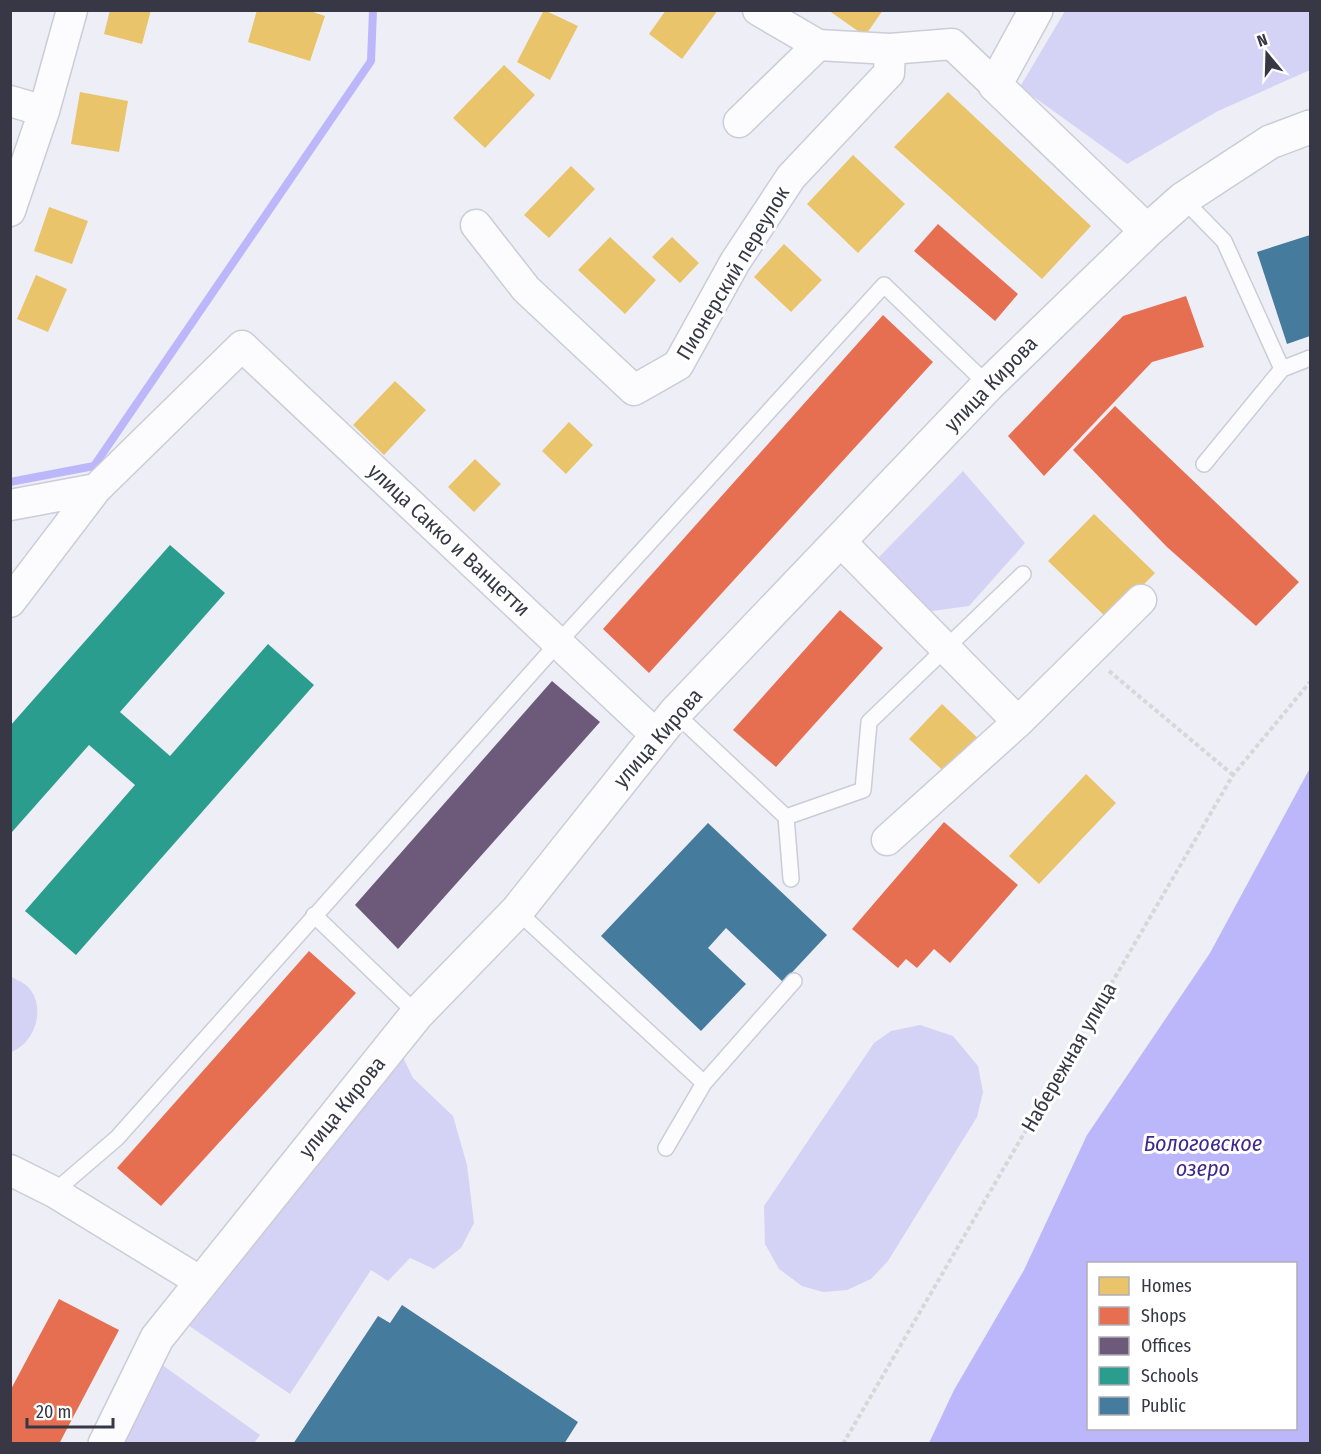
<svg xmlns="http://www.w3.org/2000/svg" width="1321" height="1454" viewBox="0 0 1321 1454" font-family="'Fira Sans Condensed',sans-serif">
<style>
.park{fill:#d4d3f5}
.water{fill:#bcb7fa;fill-rule:evenodd}
.homes{fill:#e9c46a}
.shops{fill:#e76f51}
.offices{fill:#6d597a}
.schools{fill:#2a9d8f}
.public{fill:#457b9d}
.lines{fill:none;stroke-linecap:round;stroke-linejoin:round}
.stream{stroke:#bcb7fa;stroke-width:8}
.lane-casing{stroke:#ccccd8;stroke-width:18}
.street-casing{stroke:#ccccd8;stroke-width:33}
.secondary-casing{stroke:#ccccd8;stroke-width:36}
.path{stroke:#d7d7da;stroke-width:4;stroke-dasharray:4.5 3;stroke-linecap:butt}
.lane{stroke:#fcfcfe;stroke-width:15}
.street{stroke:#fcfcfe;stroke-width:30}
.secondary{stroke:#fcfcfe;stroke-width:33}
.labels{text-anchor:middle;stroke-width:6;stroke-linejoin:round;paint-order:stroke}
.street-label{font-size:21px;fill:#373745;stroke:#fff}
.water-label{font-size:22px;font-style:italic;fill:#40288f;stroke:#fff}
</style>
<rect width="100%" height="100%" fill="#eeeef6"/>
<path class="park" d="M1065 11H1310V70L1218 111 1127 164 1020 87Z
M963 471 1025 543 969 606 925 612 879 557Z
M10 976C15 979 23 982 27 986 47 1005 36 1043 11 1052Z
M920 1025 953 1036 978 1066 983 1092 977 1117 888 1261 871 1279 847 1290 823 1292 802 1286 779 1269 765 1244 764 1206 874 1043 891 1031Z
M398 1047 413 1078 453 1116 467 1165 474 1223 461 1248 434 1269 410 1258 388 1281 371 1270 290 1394 173 1315Z
M147 1354 260 1435 254 1443 106 1444Z"/>
<path class="water" d="M1310 768V1443H929L954 1390 1024 1270 1087 1135 1210 953ZM1088 1264H1296V1428H1088Z"/>
<path class="homes" d="M110 10H151L142 44 104 34Z
M257 10H307L325 16 310 61 248 42Z
M544 10 578 26 550 80 517 62Z
M666 10H718L682 59 649 34Z
M828 10H883L865 36Z
M504 65 535 95 485 148 453 118Z
M80 92 128 101 119 152 71 144Z
M948 92 1091 226 1042 279 894 147Z
M853 155 905 204 858 253 807 204Z
M571 166 595 189 549 238 524 215Z
M49 207 88 221 72 264 34 251Z
M610 237 656 280 625 314 578 270Z
M672 237 699 263 680 283 652 257Z
M784 244 822 280 791 312 754 277Z
M36 275 67 289 48 332 17 319Z
M395 381 426 410 384 455 353 425Z
M569 422 593 445 566 474 542 451Z
M475 459 501 484 474 512 448 487Z
M1094 514 1155 573 1109 620 1048 561Z
M942 704 985 745 952 779 909 739Z
M1086 774 1116 803 1039 884 1009 856Z"/>
<path class="shops" d="M938 224 1018 294 995 321 914 251Z
M1186 296 1204 347 1152 362 1044 476 1008 436 1123 316Z
M883 315 933 362 649 673 603 629Z
M1115 406 1299 582 1256 626 1167 547 1073 450Z
M840 610 883 648 776 767 733 730Z
M944 822 1018 885 950 963 934 949 917 968 906 959 898 968 852 929Z
M309 951 356 993 161 1206 117 1168Z
M59 1299 119 1330 59 1444H10V1391Z"/>
<path class="offices" d="M552 681 600 722 398 949 355 905Z"/>
<path class="schools" d="M170 545 225 593 120 712 170 756 268 644 314 685 76 955 25 911 135 785 89 745 12 832 10 726Z"/>
<path class="public" d="M1310 235V336L1287 344 1257 252Z
M708 823 827 935 783 982 726 928 708 948 746 984 701 1031 601 936Z
M402 1305 578 1422 564 1444H293L378 1316 390 1323Z"/>
<g class="lines">
<path class="stream" d="M10 482 94 466 371 61 373 10"/>
<g class="lane-casing">
<path id="lane" d="M1183 199 1224 241 1282 369 1310 358
M1204 464 1282 369
M675 713 786 817 863 790 869 722 1023 574
M786 817 791 879
M517 911 704 1083 666 1148
M314 915 417 1014
M704 1083 794 981
M54 1192 117 1138 558 643 884 285 988 385"/>
</g>
<g class="street-casing">
<path id="street" d="M758 10 818 45 890 49 952 44 995 85
M10 101 44 111
M739 122 818 45
M10 211 44 111 72 10
M476 225 526 289 634 390 678 365 735 262 791 177 889 73 890 49
M10 505 96 489
M841 542 1018 722
M10 602 96 489 242 346 656 735
M887 840 1018 722 1141 600
M10 1170 54 1192 201 1282"/>
</g>
<g class="secondary-casing">
<path id="secondary" d="M1036 10 995 85 1147 231
M105 1444 157 1338 417 1014 517 911 675 713 988 385 1147 231 1183 199 1270 142 1310 127"/>
</g>
<path class="path" d="M1109 671 1233 775
M843 1444 1233 775 1310 682"/>
<use href="#lane" class="lane"/>
<use href="#street" class="street"/>
<use href="#secondary" class="secondary"/>
</g>
<g class="labels">
<g class="street-label">
<text transform="translate(733 273) rotate(-59)" y="7">Пионерский переулок</text>
<text transform="translate(991 384) rotate(-46)" y="7">улица Кирова</text>
<text transform="translate(449 540) rotate(43)" y="7">улица Сакко и Ванцетти</text>
<text transform="translate(658 738) rotate(-49)" y="7">улица Кирова</text>
<text transform="translate(1069 1057) rotate(-60)" y="7">Набережная улица</text>
<text transform="translate(342 1107) rotate(-51)" y="7">улица Кирова</text>
</g>
<g class="water-label">
<text x="1203" y="1151">Бологовское<tspan x="1203" dy="25">озеро</tspan></text>
</g>
</g>
<rect width="1321" height="1454" fill="none" stroke="#373745" stroke-width="24"/>
<rect x="1087" y="1262" width="210" height="168" fill="#ffffff" stroke="#afafb5" stroke-width="1.5"/>
<rect x="1099" y="1277" width="30" height="18" fill="#e9c46a" stroke="#afafb5" stroke-width="1.5"/>
<text x="1141" y="1292" font-size="18" fill="#373745">Homes</text>
<rect x="1099" y="1307" width="30" height="18" fill="#e76f51" stroke="#afafb5" stroke-width="1.5"/>
<text x="1141" y="1322" font-size="18" fill="#373745">Shops</text>
<rect x="1099" y="1337" width="30" height="18" fill="#6d597a" stroke="#afafb5" stroke-width="1.5"/>
<text x="1141" y="1352" font-size="18" fill="#373745">Offices</text>
<rect x="1099" y="1367" width="30" height="18" fill="#2a9d8f" stroke="#afafb5" stroke-width="1.5"/>
<text x="1141" y="1382" font-size="18" fill="#373745">Schools</text>
<rect x="1099" y="1397" width="30" height="18" fill="#457b9d" stroke="#afafb5" stroke-width="1.5"/>
<text x="1141" y="1412" font-size="18" fill="#373745">Public</text>
<g transform="translate(1267 54) rotate(341)" stroke="#ffffff" stroke-width="4.5" paint-order="stroke">
<path d="M0-4.5L10 22L0 15L-10 22Z" fill="#373745"/>
<text y="-9" font-size="16" font-weight="bold" text-anchor="middle" fill="#373745">N</text>
</g>
<path d="M27 1418v9h86v-9" fill="none" stroke="#373745" stroke-width="3"/>
<text x="36" y="1418" font-size="18" fill="#373745" stroke="#ffffff" stroke-width="4.5" paint-order="stroke">20 m</text>
</svg>
